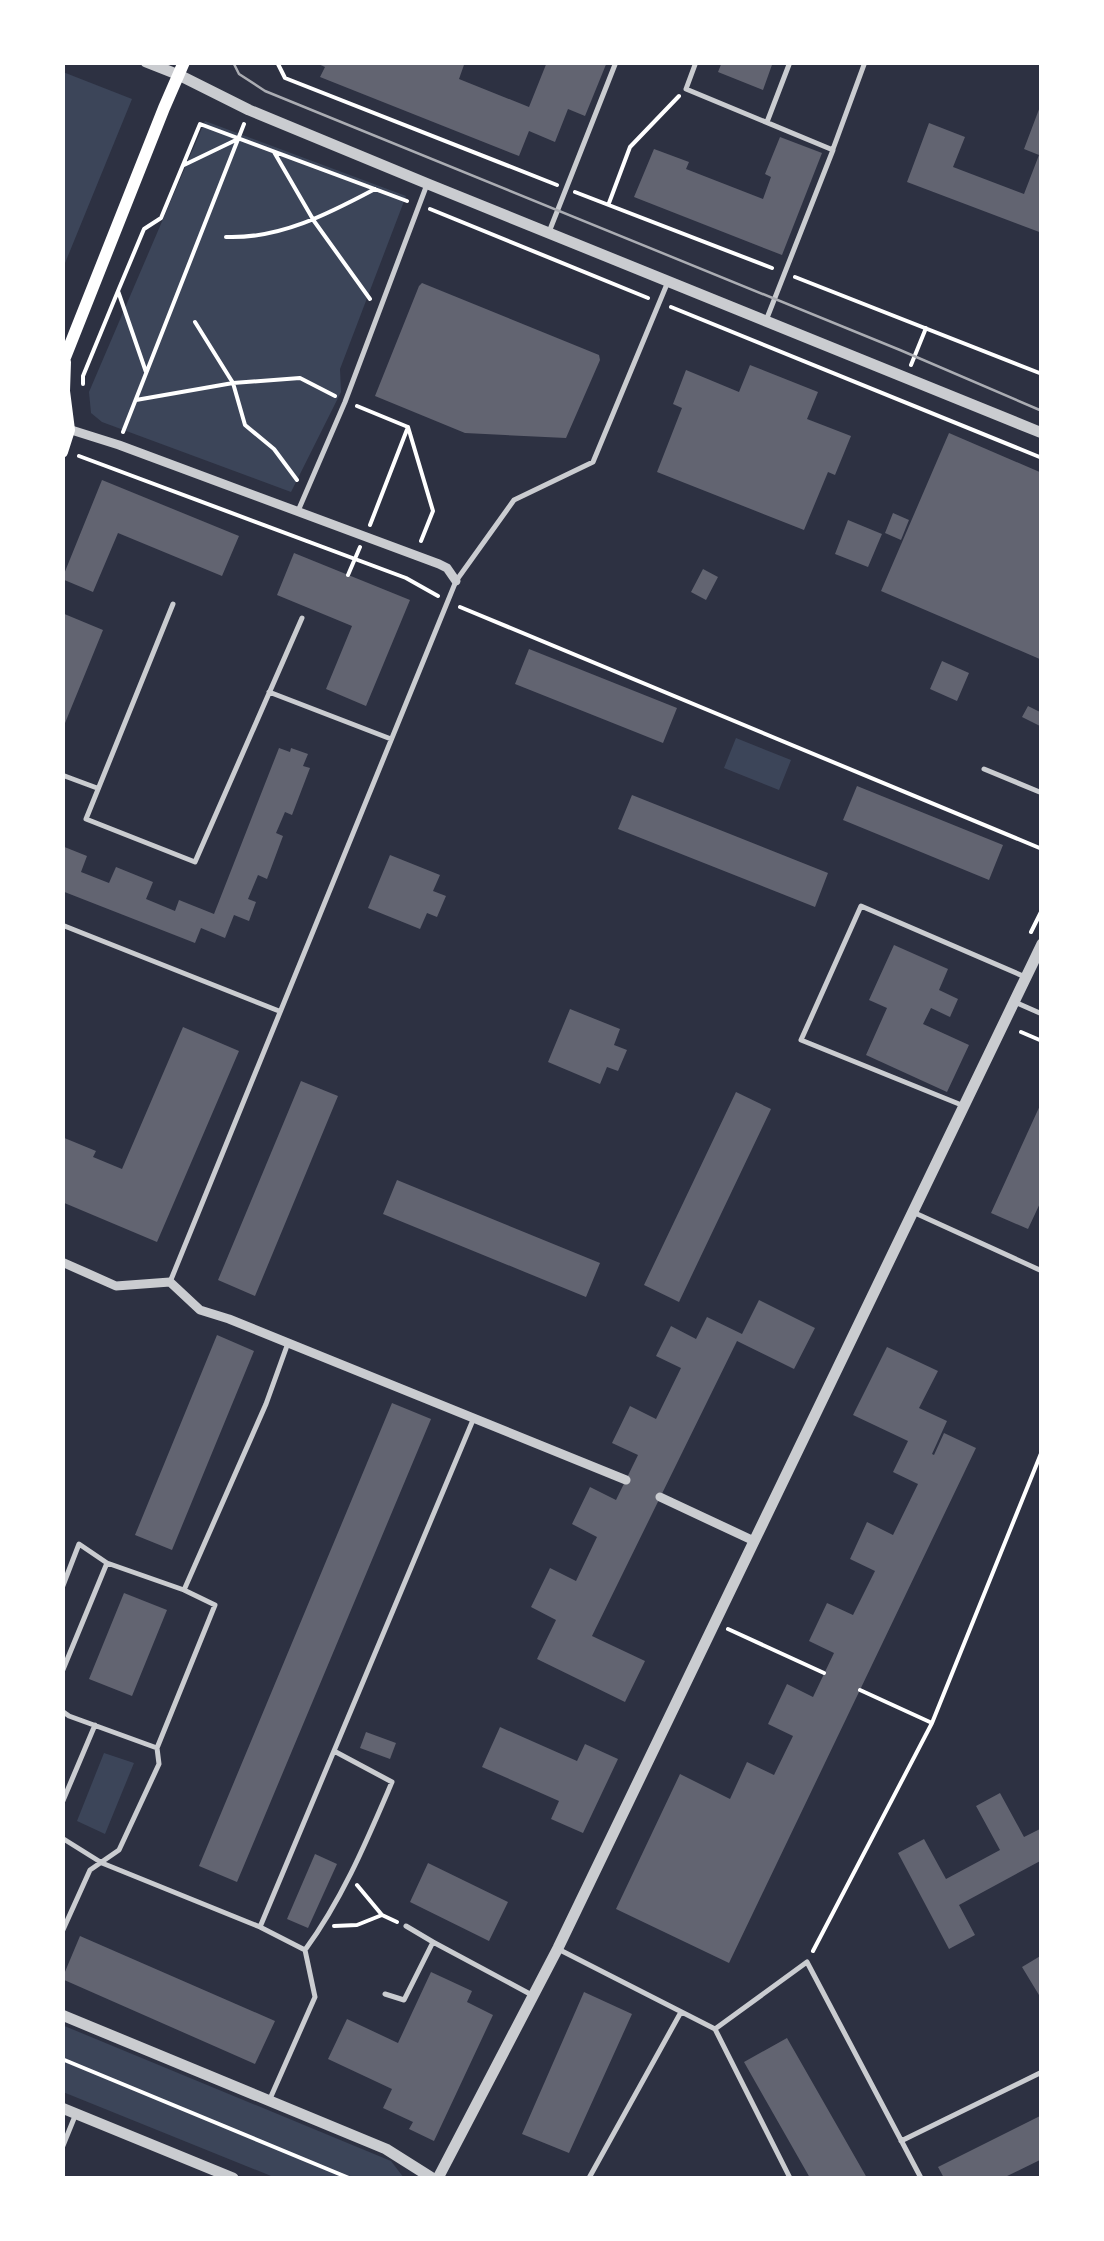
<svg xmlns="http://www.w3.org/2000/svg" width="1104" height="2241" viewBox="0 0 1104 2241" font-family="'Source Serif 4',serif">
<style>
.green{fill:#3c4559}
.building{fill:#626471}
.lines{fill:none;stroke-linecap:round;stroke-linejoin:round}
.path{stroke:#fff;stroke-width:4}
.service{stroke:#caccd0;stroke-width:5}
.minor{stroke:#caccd0;stroke-width:9}
.tertiary{stroke:#caccd0;stroke-width:11}
.secondary{stroke:#fff;stroke-width:12}
.tram{stroke:#abadb3;stroke-width:2.5}
</style>
<rect width="100%" height="100%" fill="#2d3142"/>
<path class="green" d="M63 72 132 99 63 268Z
M205 121 406 196 340 369 341 392 291 492 102 422 91 413 89 392Z
M736 738 791 760 779 790 724 768Z
M104 1753 134 1763 105 1834 77 1821Z
M62 2025 391 2161 404 2178H276L63 2092Z"/>
<path class="building" d="M314 62H465L459 79 529 107 547 62H607L585 116 568 109 555 142 529 131 519 156 320 77 325 67Z
M722 62H773L763 90 718 72Z
M1041 104 1042 233 907 182 929 123 965 137 953 167 1024 194 1039 155 1024 149Z
M780 137 822 153 782 255 634 197 654 149 689 162 686 169 763 199 771 177 765 174Z
M422 283 599 355 600 360 566 438 465 433 375 396 419 286Z
M750 365 818 392 807 419 851 436 835 475 828 472 804 530 657 472 682 408 673 404 686 370 739 392Z
M949 433 1042 473V660L881 591Z
M102 480 239 536 222 576 118 533 93 592 62 579Z
M893 513 909 520 901 540 885 533Z
M848 520 882 534 868 567 835 554Z
M294 553 410 600 366 706 326 689 352 626 277 595Z
M703 569 718 577 706 600 691 592Z
M62 613 103 630 63 728H62Z
M529 649 677 708 663 743 515 684Z
M942 661 969 673 957 701 930 689Z
M1028 706 1042 713V727L1022 717Z
M279 748 290 752 291 748 308 754 303 766 310 768 292 815 285 812 276 833 283 836 267 879 258 875 248 899 256 902 249 921 234 915 225 938 201 928 195 943 62 891V846L87 856 81 872 109 883 116 867 153 882 146 899 175 911 179 900 214 914Z
M857 786 1003 845 989 880 843 820Z
M632 795 828 873 815 907 618 829Z
M390 855 440 875 433 891 446 896 437 917 427 913 420 929 368 908Z
M894 945 948 969 939 990 958 999 950 1017 931 1008 923 1024 969 1045 947 1092 866 1055 887 1008 869 1000Z
M570 1009 620 1029 614 1045 627 1050 618 1071 607 1067 600 1084 548 1062Z
M183 1027 239 1051 157 1242 62 1202V1137L96 1151 93 1157 122 1169Z
M301 1081 338 1096 255 1296 218 1280Z
M736 1092 771 1109 679 1302 644 1285Z
M1042 1101V1199L1028 1229 991 1213Z
M397 1180 600 1263 586 1297 383 1214Z
M759 1300 815 1328 794 1369 737 1341 592 1636 645 1661 625 1702 537 1659 556 1620 531 1607 550 1568 576 1581 597 1537 572 1524 590 1487 616 1500 638 1455 612 1443 630 1406 656 1419 681 1368 656 1356 671 1326 696 1339 707 1317 742 1334Z
M217 1335 254 1351 172 1550 135 1535Z
M887 1347 938 1371 919 1408 947 1421 932 1454 934 1455 944 1433 976 1448 729 1963 616 1909 680 1774 730 1799 747 1762 774 1775 793 1736 768 1724 787 1684 813 1697 834 1653 809 1641 827 1603 853 1615 875 1571 850 1559 867 1522 893 1535 918 1484 893 1472 908 1441 853 1415Z
M392 1403 431 1419 237 1882 199 1866Z
M124 1593 167 1610 132 1696 89 1679Z
M500 1727 577 1761 585 1744 618 1759 583 1833 551 1819 559 1801 482 1767Z
M366 1732 396 1743 390 1759 360 1748Z
M1000 1793 1024 1837 1042 1828V1860L959 1905 975 1935 949 1949 898 1853 924 1839 946 1879 1000 1850 976 1806Z
M315 1854 337 1864 308 1928 287 1919Z
M428 1863 508 1902 489 1941 410 1902Z
M80 1936 275 2021 255 2064 62 1979Z
M1042 1955V2000L1022 1967Z
M431 1972 472 1991 467 2002 493 2015 434 2141 409 2129 413 2122 383 2108 392 2089 328 2059 347 2019 398 2043Z
M584 1992 632 2014 569 2153 522 2134Z
M787 2038 867 2178H810L744 2062Z
M1042 2115V2159L1003 2178H944L938 2167Z"/>
<g class="lines">
<path class="path" d="M277 62 285 78 557 185
M274 152 314 221 370 299
M184 165 238 139
M575 192 772 268
M609 203 630 147 679 96
M430 209 648 298
M226 237C280 239 328 214 375 189
M795 277 1042 374
M671 307 1042 458
M195 322 233 383 245 425 274 449 297 480
M911 365 926 328
M146 372 118 291 144 229 161 218 200 124 407 201
M83 384V376L118 291
M136 400 233 383 300 378 335 396
M357 406 408 427 370 525
M408 427 433 511 421 541
M123 432 244 124
M79 456 406 578 438 596
M348 575 360 547
M460 607 1042 849
M1031 932 1042 910
M1021 1032 1042 1041
M728 1629 824 1673
M860 1690 932 1723
M357 1885 382 1915 397 1922
M334 1926 357 1925 382 1915
M813 1951 932 1723 1042 1451
M62 2059 349 2178"/>
<path class="service" d="M696 62 686 89 833 150 767 318
M767 122 790 62
M833 149 865 62
M549 232 616 62
M298 511 345 402 426 187
M173 604 86 819 195 862 302 618
M269 692 391 739
M984 769 1042 793
M62 775 97 788
M62 925 279 1011
M1017 1003 1042 1014
M964 1106 801 1040 861 906 1023 976
M915 1213 1042 1271
M170 1282 456 581 514 500 593 462 667 284
M62 1588 79 1544 107 1563
M62 1672 107 1563 184 1590
M62 1711 69 1716 157 1748
M62 1803 95 1725
M62 1838 102 1863 260 1927 473 1420
M406 1926 433 1942
M260 1927 305 1950C343 1898 367 1840 392 1782L334 1751
M62 1932 90 1870 119 1850 159 1764 157 1748 215 1605 184 1590 266 1404 288 1343
M560 1950 715 2029 807 1962 921 2178
M385 1994 404 2000 433 1942 530 1994
M715 2029 790 2178
M269 2101 315 1997 305 1950
M901 2141 1042 2072
M62 2148 75 2116
M589 2178 681 2012"/>
<path class="minor" d="M65 428 119 445 439 564 447 568 456 581
M62 1262 116 1286 170 1282 200 1310 229 1319 626 1480
M660 1497 754 1541"/>
<path class="tertiary" d="M146 62 179 75 249 110 428 184 1042 433
M62 2015 386 2149 432 2178
M62 2108 233 2178
M438 2178 558 1948 1042 944"/>
<path class="secondary" d="M62 365 164 108 184 62
M62 452 69 430 64 391 65 362"/>
<path class="tram" d="M233 62 239 74 265 91 900 350 1042 411"/>
</g>
<rect width="1104" height="2241" fill="none" stroke="#ffffff" stroke-width="130"/>
</svg>
